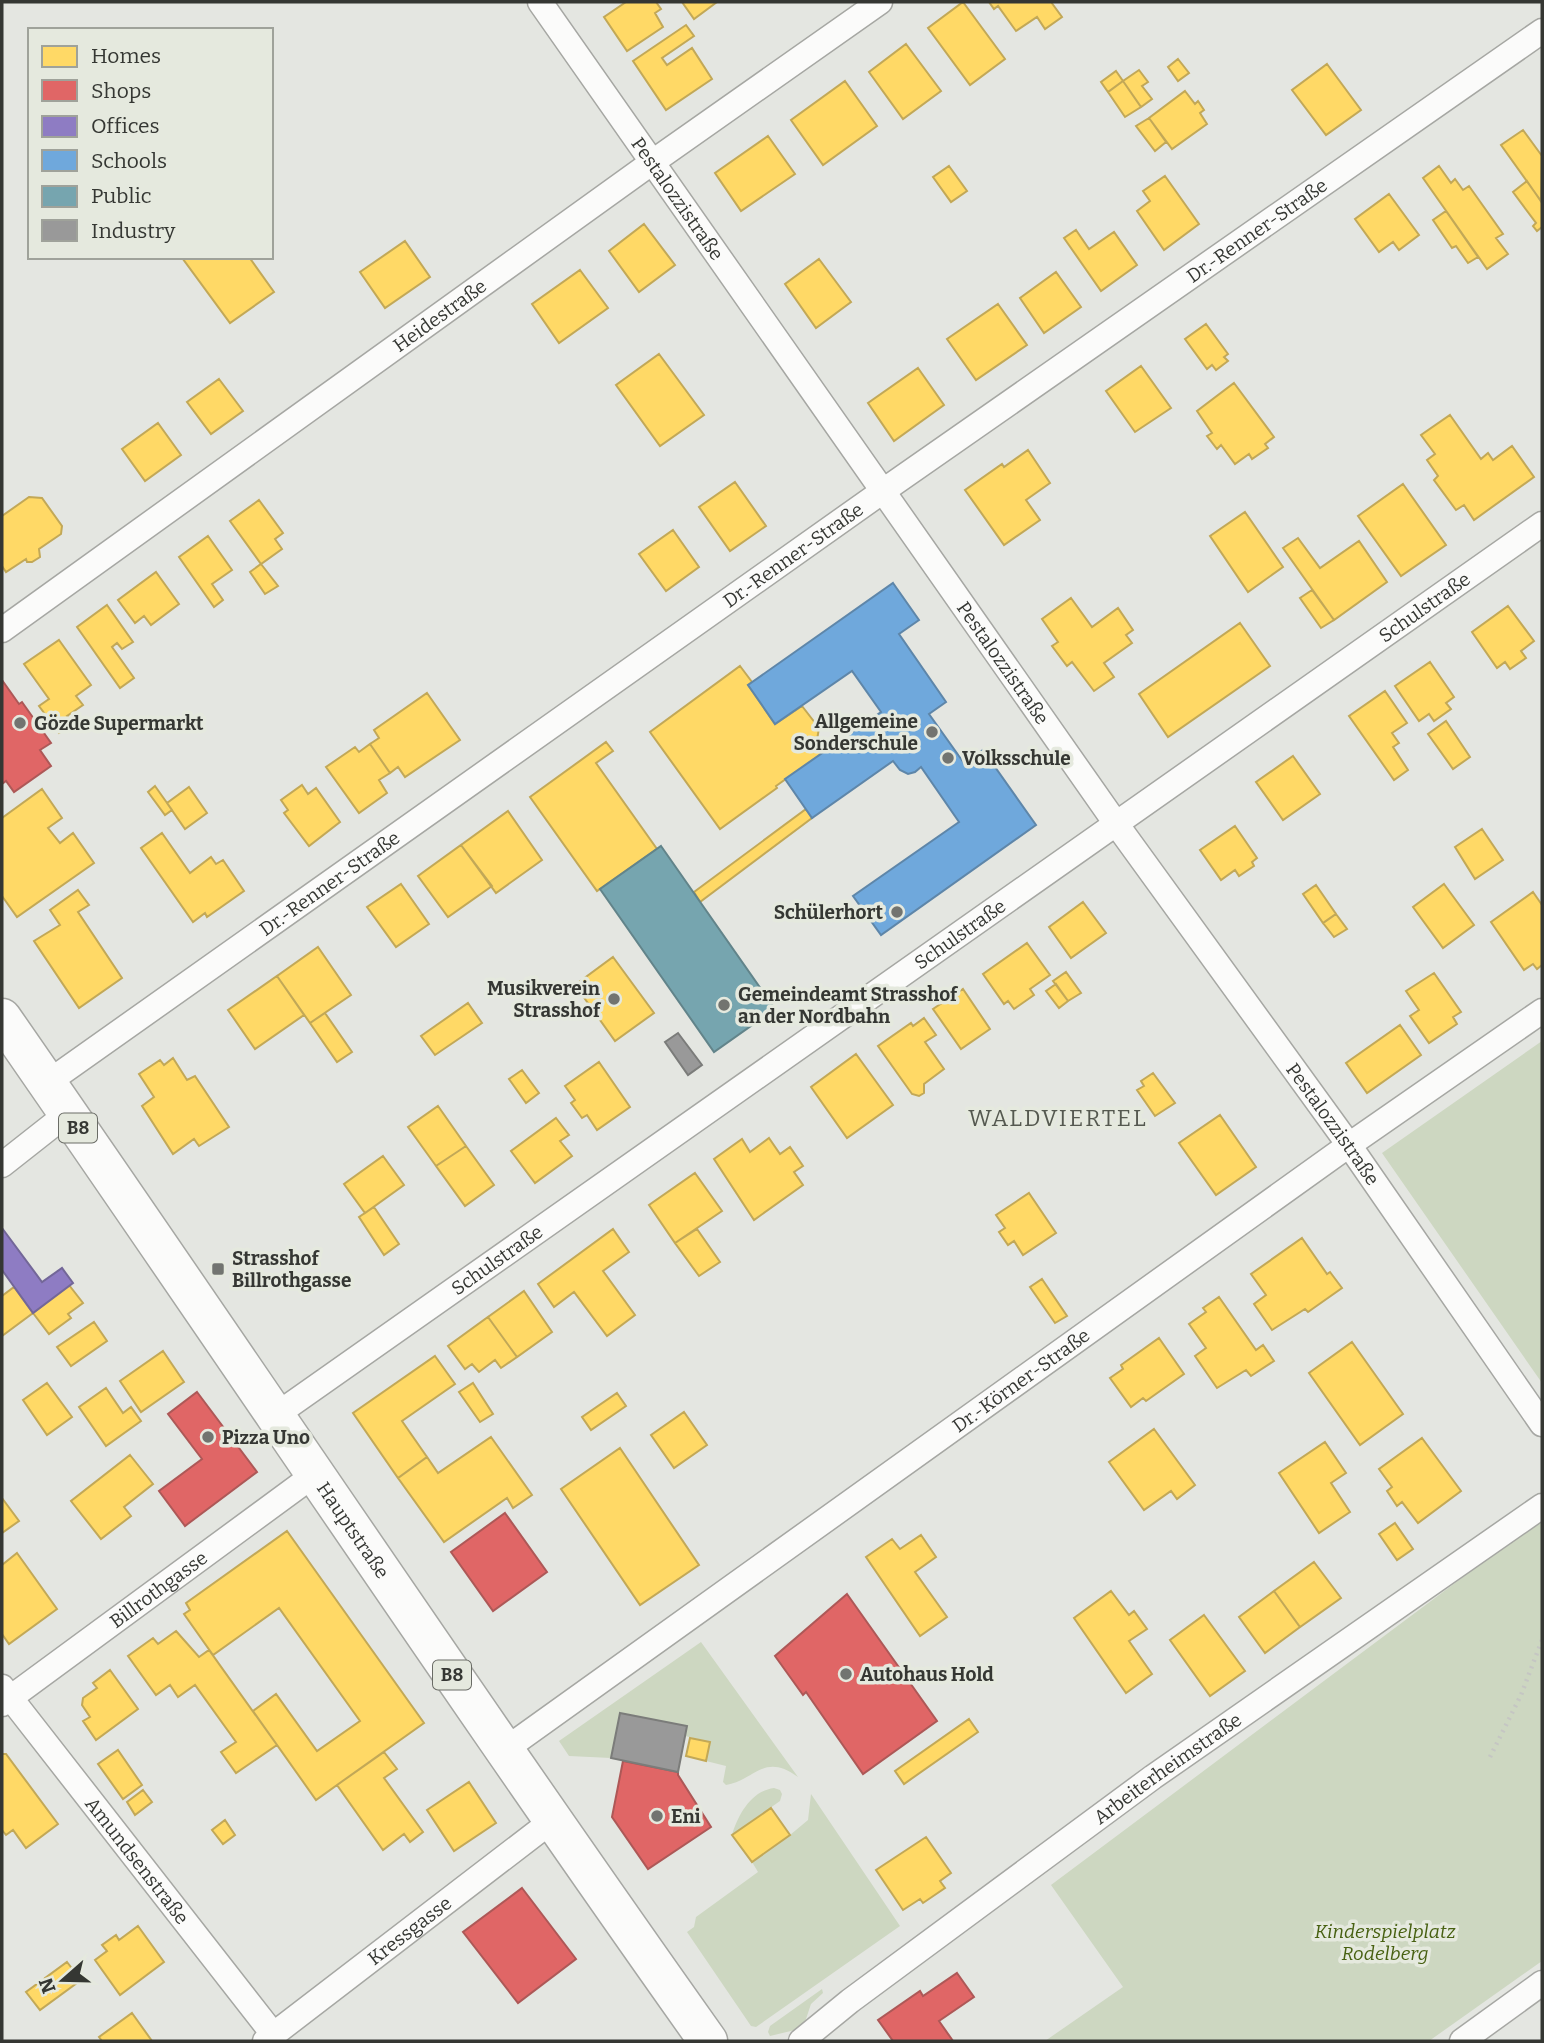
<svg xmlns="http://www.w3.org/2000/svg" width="1544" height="2043" viewBox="0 0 1544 2043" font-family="Bitter,serif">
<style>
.green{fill:#cdd7c1}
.homes{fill:#ffd966;stroke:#c2a857;stroke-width:2}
.shops{fill:#e06666;stroke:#ad5857;stroke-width:2}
.offices{fill:#8e7cc3;stroke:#736798;stroke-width:2}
.schools{fill:#6fa8dc;stroke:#5e86a9;stroke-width:2}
.public{fill:#76a5af;stroke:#62848a;stroke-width:2}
.industry{fill:#999;stroke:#7b7c7a;stroke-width:2}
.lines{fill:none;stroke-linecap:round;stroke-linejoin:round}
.street-casing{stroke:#a6a7a3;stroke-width:27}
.primary-casing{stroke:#a6a7a3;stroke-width:41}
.path{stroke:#c5c6c3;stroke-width:4.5;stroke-dasharray:2 5;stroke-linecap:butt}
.street{stroke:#fbfbfa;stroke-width:24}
.primary{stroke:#fbfbfa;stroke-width:38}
.poi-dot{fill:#727470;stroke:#e5e9de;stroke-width:2.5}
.labels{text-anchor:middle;stroke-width:7;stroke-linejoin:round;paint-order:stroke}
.shield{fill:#e5e9de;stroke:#6a6c66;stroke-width:2}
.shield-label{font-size:18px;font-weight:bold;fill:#353733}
.street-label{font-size:19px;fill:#353733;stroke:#e5e9de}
.poi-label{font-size:19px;font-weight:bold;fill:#353733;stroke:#e5e9de;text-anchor:start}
.park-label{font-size:19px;font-style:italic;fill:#476011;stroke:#e5e9de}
.quarter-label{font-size:23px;letter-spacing:2px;fill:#555950;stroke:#e5e9de}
</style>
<rect width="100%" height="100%" fill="#e4e6e1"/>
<path class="green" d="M1542 1041V1383L1382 1153Z
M1542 1518V1961L1429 2041H1045L1123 1987 1051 1885Z
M701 1642 798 1777C764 1752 755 1780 726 1785L723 1782 726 1766 706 1761 710 1742 685 1736 687 1726 621 1713 611 1758 569 1756 559 1741Z
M774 1788 780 1790 782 1794 780 1801 732 1835C738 1815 751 1791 774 1788Z
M811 1794 900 1926 756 2027 751 2026 687 1932 694 1927 696 1917 758 1872 752 1862 790 1835 808 1820Z
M822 1989 823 1993 811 2004 805 2022 795 2030 770 2036 768 2032 770 2026Z"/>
<path class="homes" d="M626 2H656L661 9 655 13 663 27 627 51 604 17Z
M682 2H717L694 19Z
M963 2 1005 59 970 85 928 28Z
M989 2H1051L1062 17 1045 29 1037 17 1016 31 998 6 994 9Z
M686 25 694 36 662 58 667 65 692 48 712 79 666 110 633 61Z
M906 44 941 91 903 119 869 72Z
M1178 59 1189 73 1178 81 1168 67Z
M1327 64 1361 110 1326 135 1292 90Z
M1139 70 1148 82 1142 86 1152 99 1141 107 1123 81Z
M1116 71 1123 81 1108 92 1101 82Z
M845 81 877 126 823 165 791 120Z
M1123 81 1141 107 1125 117 1108 92Z
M1185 91 1195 104 1198 101 1204 110 1200 113 1207 124 1172 149 1149 118Z
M1149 118 1166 142 1155 151 1136 126Z
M1523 130 1542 156 1541 201 1501 145Z
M768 136 795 174 741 211 715 173Z
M949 166 967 191 951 202 933 177Z
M1439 166 1451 183 1455 179 1463 190 1469 186 1503 234 1496 238 1508 254 1487 269 1423 178Z
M1165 176 1199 224 1164 250 1137 211 1150 201 1143 191Z
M1527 181 1542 203V227L1537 231 1533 226 1536 223 1513 192Z
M1389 194 1419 235 1399 250 1393 242 1379 252 1355 219Z
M1446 211 1478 257 1468 263 1456 246 1452 248 1433 220Z
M644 224 675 265 639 292 609 251Z
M1076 230 1089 249 1114 232 1137 265 1101 291 1064 238Z
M405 241 430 277 385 308 360 272Z
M185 257H249L274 292 230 323 183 259Z
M819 259 851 302 816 328 785 284Z
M580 270 608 308 559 343 532 304Z
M1056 272 1081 307 1044 333 1020 298Z
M998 304 1027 345 976 380 947 339Z
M1206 324 1228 354 1224 357 1228 361 1216 370 1212 365 1207 369 1185 339Z
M659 354 704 415 660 446 616 385Z
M1141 366 1171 408 1135 432 1106 391Z
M918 368 944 405 894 441 868 403Z
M219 379 243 411 211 434 187 402Z
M1234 383 1274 437 1265 444 1268 448 1252 459 1249 454 1235 464 1221 445 1217 449 1207 436 1212 433 1197 411Z
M1450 415 1481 459 1488 453 1493 460 1512 446 1534 477 1474 520 1464 505 1456 510 1434 480 1438 476 1427 460 1435 454 1421 435Z
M158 423 181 455 145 481 122 449Z
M1028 450 1050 483 1026 500 1040 520 1004 545 965 490 1002 464 1004 467Z
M735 482 766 526 730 551 699 507Z
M1403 484 1446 545 1401 576 1358 516Z
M29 497 42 498 62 526 61 534 39 549 40 557 32 562H27L26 559 6 572 2 566V516Z
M259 500 283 533 275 539 282 549 261 564 230 521Z
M1245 512 1283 567 1248 592 1210 536Z
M673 530 699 567 666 591 639 554Z
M208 536 232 570 212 584 223 600 214 607 179 557Z
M1298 538 1320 568 1359 541 1387 582 1334 620 1283 548Z
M261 564 278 586 265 594 250 572Z
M156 572 179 604 151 625 144 616 135 623 118 600Z
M1312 590 1334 620 1321 628 1300 598Z
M1071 598 1092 627 1118 608 1133 630 1126 635 1132 643 1104 663 1114 677 1094 691 1072 662 1067 666 1052 646 1058 642 1042 619Z
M107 605 133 642 122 649 117 643 112 647 134 678 120 688 77 627Z
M1508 606 1534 641 1521 651 1526 658 1510 669 1505 662 1497 668 1472 632Z
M1240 623 1270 666 1168 737 1139 694Z
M59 640 91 685 76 696 83 705 67 716 73 724 59 733 39 706 49 699 24 664Z
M1430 662 1454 697 1446 703 1451 709 1434 721 1429 714 1419 721 1395 686Z
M740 666 752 682 748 685 775 724 802 706 819 728 817 740 813 743 821 754 776 786 777 788 720 829 650 732Z
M1385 691 1407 723 1392 733 1399 743 1393 747 1408 770 1394 780 1349 716Z
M427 693 460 740 405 777 398 767 390 773 370 744 379 738 374 730Z
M1446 721 1470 757 1453 769 1428 734Z
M606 742 613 751 596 763 657 849 597 891 530 797Z
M370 744 390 773 379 780 387 793 359 813 326 767 355 747 359 752Z
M1293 756 1320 794 1283 820 1256 782Z
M302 785 308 794 316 788 340 822 309 846 284 813 288 810 281 800Z
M155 786 172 810 165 815 148 792Z
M189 787 207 813 185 829 167 803Z
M42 789 62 818 48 828 60 843 73 833 94 863 17 917 2 896V818Z
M806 809 812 818 700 902 694 892Z
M508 811 542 860 496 893 461 845Z
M1235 826 1257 858 1252 862 1254 866 1239 876 1235 870 1221 880 1200 850Z
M1482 829 1503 860 1475 879 1455 847Z
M162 833 190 873 211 857 216 864 223 860 244 891 207 917 205 913 193 922 141 848Z
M461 845 492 886 448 917 418 876Z
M401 884 429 924 396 947 367 907Z
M1444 884 1474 925 1443 948 1413 907Z
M1316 885 1336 914 1323 923 1303 894Z
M78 890 89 905 78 912 122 978 79 1008 34 941 60 925 50 910Z
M1533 892 1542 905V965L1537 969 1533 964 1524 970 1491 922Z
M1083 902 1106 933 1071 958 1049 927Z
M1336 914 1347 929 1334 937 1323 923Z
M1027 943 1050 975 1030 989 1034 995 1014 1009 1008 1001 1004 1004 983 974Z
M318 947 351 995 310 1023 277 976Z
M613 957 654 1013 615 1041 575 985Z
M1066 972 1081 993 1068 1001 1053 981Z
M1434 973 1461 1012 1453 1017 1457 1024 1429 1043 1410 1016 1419 1010 1406 991Z
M277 976 304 1015 255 1049 228 1010Z
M1056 984 1068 1001 1059 1008 1046 991Z
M963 989 990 1029 961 1049 933 1009Z
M468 1003 482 1023 435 1055 421 1036Z
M325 1013 352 1052 337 1062 310 1023Z
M924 1018 936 1035 925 1042 944 1069 924 1084V1093L919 1096 912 1094 878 1046 911 1023 913 1026Z
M1400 1025 1421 1055 1367 1093 1346 1063Z
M856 1054 893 1105 847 1138 811 1087Z
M173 1058 187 1080 195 1076 229 1127 199 1146 194 1139 173 1154 142 1106 154 1097 139 1074 160 1060 164 1065Z
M599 1062 630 1107 597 1130 587 1115 582 1118 571 1103 575 1100 565 1086Z
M522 1070 539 1093 526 1103 509 1079Z
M1153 1073 1175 1103 1155 1116 1137 1090 1144 1086 1141 1081Z
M438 1106 466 1146 436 1166 408 1127Z
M1220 1115 1256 1167 1216 1195 1179 1143Z
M556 1118 569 1135 560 1141 572 1156 535 1183 511 1151Z
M769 1138 780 1154 790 1147 803 1166 794 1172 803 1185 754 1220 714 1159 742 1139 750 1152Z
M466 1146 494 1185 465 1206 436 1166Z
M383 1156 404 1185 365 1213 344 1184Z
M695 1173 722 1211 675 1243 649 1205Z
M1029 1193 1056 1233 1023 1255 1014 1241 1008 1245 999 1232 1005 1228 996 1215Z
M374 1207 399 1244 384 1255 359 1217Z
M613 1229 629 1252 603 1271 635 1315 607 1336 574 1292 554 1307 538 1284Z
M697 1229 720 1262 699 1276 675 1243Z
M1302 1238 1327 1274 1330 1272 1342 1288 1308 1312 1305 1309 1272 1330 1254 1304 1266 1295 1251 1274Z
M1042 1279 1067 1316 1055 1323 1030 1287Z
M69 1285 83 1303 68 1314 71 1318 49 1334 33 1313Z
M14 1287 33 1313 2 1336V1296Z
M524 1291 552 1332 517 1357 488 1317Z
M1219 1297 1256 1350 1263 1345 1274 1361 1251 1376 1246 1370 1217 1388 1195 1356 1206 1348 1189 1324 1206 1312 1203 1308Z
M488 1317 517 1357 501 1368 495 1360 479 1372 472 1364 465 1369 448 1346Z
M94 1322 107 1341 71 1366 57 1347Z
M1159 1338 1184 1374 1146 1401 1143 1398 1131 1407 1110 1378 1123 1369 1121 1365Z
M1352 1342 1403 1414 1360 1445 1309 1373Z
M163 1351 184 1382 141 1412 120 1381Z
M435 1356 455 1384 402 1421 427 1457 398 1478 353 1413Z
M47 1383 72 1417 47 1435 23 1400Z
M473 1383 493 1414 480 1422 459 1392Z
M106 1388 123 1413 131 1407 141 1421 106 1446 79 1407Z
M617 1393 626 1406 591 1430 582 1417Z
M684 1412 707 1445 674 1468 651 1435Z
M1154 1429 1195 1485 1177 1499 1171 1491 1144 1510 1109 1462Z
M491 1437 532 1495 513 1508 507 1498 444 1542 398 1478 427 1457 438 1473Z
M1422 1438 1461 1491 1418 1523 1402 1502 1397 1506 1387 1491 1392 1487 1379 1469Z
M1325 1442 1346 1473 1331 1483 1350 1512 1319 1533 1279 1473Z
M620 1448 699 1565 640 1605 561 1489Z
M130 1455 153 1484 124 1507 131 1516 101 1539 71 1501Z
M2 1498 19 1521 2 1533Z
M1395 1523 1413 1549 1397 1560 1379 1534Z
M287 1531 424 1723 316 1800 253 1711 276 1694 317 1751 360 1721 279 1608 213 1655 184 1614 190 1610 186 1603Z
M921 1535 936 1557 915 1572 947 1617 920 1636 866 1557 892 1539 900 1549Z
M17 1553 57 1609 9 1644 2 1634V1565Z
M1314 1562 1341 1598 1300 1627 1274 1591Z
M1111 1591 1129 1615 1134 1611 1147 1629 1129 1641 1152 1674 1126 1693 1074 1618Z
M1274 1591 1300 1627 1265 1653 1239 1617Z
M1204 1615 1245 1671 1210 1696 1170 1640Z
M176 1631 199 1657 209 1650 277 1745 236 1773 221 1752 236 1742 195 1685 178 1697 170 1685 156 1695 128 1656 153 1638 158 1644Z
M110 1670 138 1709 96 1740 83 1721 90 1717 82 1705 83 1698 97 1688 93 1683Z
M969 1719 978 1732 904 1784 895 1771Z
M690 1738 710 1742 706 1761 686 1756Z
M118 1750 142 1785 123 1799 98 1764Z
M384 1752 397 1769 384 1778 423 1832 410 1842 404 1834 383 1850 337 1785Z
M2 1754H6L58 1824 26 1848 13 1830 6 1835 2 1830Z
M469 1782 496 1823 454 1851 427 1810Z
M143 1790 152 1802 135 1815 127 1802Z
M771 1808 790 1835 752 1862 732 1835Z
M225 1820 235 1835 223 1844 212 1830Z
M926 1837 951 1873 940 1881 945 1888 923 1903 920 1899 903 1910 876 1870Z
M138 1926 164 1962 120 1995 95 1960 107 1951 102 1945 116 1935 119 1940Z
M67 1962 81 1980 40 2010 26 1992Z
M132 2013 152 2041H102L99 2037Z"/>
<path class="shops" d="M2 680 19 704 22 702 51 743 40 750 51 766 14 792 6 781 2 784Z
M197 1392 257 1472 185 1526 159 1491 202 1459 168 1414Z
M505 1513 547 1572 493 1611 451 1552Z
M847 1594 937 1721 863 1774 806 1692 803 1695 775 1656Z
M623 1761 678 1772V1775L711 1827 648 1869 612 1817Z
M522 1888 576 1959 518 2003 463 1932Z
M957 1973 974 1997 939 2021 953 2041H893L878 2020 920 1991 923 1996Z"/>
<path class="offices" d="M2 1228 42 1282 62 1268 73 1283 33 1313 2 1270Z"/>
<path class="schools" d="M893 583 919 620 899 634 946 702 929 714 964 763 983 750 1036 825 881 935 853 896 959 822 921 767 915 772 908 774 900 770 893 761 812 818 785 779 881 712 852 671 775 724 748 685Z"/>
<path class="public" d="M661 846 775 1009 714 1052 600 889Z"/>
<path class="industry" d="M678 1033 702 1065 688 1075 665 1042Z
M620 1713 687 1726 678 1772 611 1758Z"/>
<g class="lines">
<g class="street-casing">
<g id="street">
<path id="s1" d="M540 2 1117 825 1349 1145 1542 1424"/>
<path id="s2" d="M2 630 654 161 880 2"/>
<path id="s3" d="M47 1083 883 491 1542 31"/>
<path d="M2 1165 68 1113"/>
<path id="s4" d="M276 1415 1542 524"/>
<path id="s5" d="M2 1687 273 2034"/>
<path id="s6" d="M2 1704 315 1474"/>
<path id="s7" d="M503 1751 1349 1145 1542 1011"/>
<path id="s8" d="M265 2041 553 1820"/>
<path id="s9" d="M801 2041 850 2001 1153 1777 1542 1506"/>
<path d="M1462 2041 1542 1983"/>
</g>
</g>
<g class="primary-casing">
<g id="primary">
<path id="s10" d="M2 1018C238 1358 468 1703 708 2041"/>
</g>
</g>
<path class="path" d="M1490 1757 1521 1695 1542 1640"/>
<use href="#street" class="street"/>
<use href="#primary" class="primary"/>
</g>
<g class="poi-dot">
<circle cx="20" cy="723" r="7"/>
<circle cx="932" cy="732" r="7"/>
<circle cx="948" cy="758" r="7"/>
<circle cx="897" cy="912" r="7"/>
<circle cx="614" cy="999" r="7"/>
<circle cx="724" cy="1005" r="7"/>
<rect x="211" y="1262" width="14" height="14" rx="3.5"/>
<circle cx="208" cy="1437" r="7"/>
<circle cx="846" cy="1674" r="7"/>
<circle cx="657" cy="1816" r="7"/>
</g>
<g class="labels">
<g class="shield">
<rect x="59" y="1113.5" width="38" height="29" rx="5"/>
<rect x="433" y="1660.5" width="38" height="29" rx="5"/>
</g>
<g class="shield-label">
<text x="78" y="1134">B8</text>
<text x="452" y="1681">B8</text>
</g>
<g class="street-label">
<text dy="7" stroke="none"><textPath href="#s1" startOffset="240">Pestalozzistraße</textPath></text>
<text dy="7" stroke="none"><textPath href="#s3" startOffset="1480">Dr.-Renner-Straße</textPath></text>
<text dy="7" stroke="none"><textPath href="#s2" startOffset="539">Heidestraße</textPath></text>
<text dy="7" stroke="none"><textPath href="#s3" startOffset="914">Dr.-Renner-Straße</textPath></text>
<text dy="7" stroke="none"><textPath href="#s4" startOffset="1404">Schulstraße</textPath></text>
<text dy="7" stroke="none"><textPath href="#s1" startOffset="807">Pestalozzistraße</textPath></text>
<text dy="7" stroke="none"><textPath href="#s3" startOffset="346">Dr.-Renner-Straße</textPath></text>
<text dy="7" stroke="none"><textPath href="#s4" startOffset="836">Schulstraße</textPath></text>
<text dy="7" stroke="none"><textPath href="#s1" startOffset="1374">Pestalozzistraße</textPath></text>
<text dy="7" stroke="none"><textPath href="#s4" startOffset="270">Schulstraße</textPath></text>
<text dy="7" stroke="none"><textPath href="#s7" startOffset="637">Dr.-Körner-Straße</textPath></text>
<text dy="7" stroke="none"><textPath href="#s10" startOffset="621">Hauptstraße</textPath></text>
<text dy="7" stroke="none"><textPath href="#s6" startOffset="194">Billrothgasse</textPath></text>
<text dy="7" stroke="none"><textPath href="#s9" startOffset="457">Arbeiterheimstraße</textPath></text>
<text dy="7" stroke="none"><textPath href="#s5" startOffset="220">Amundsenstraße</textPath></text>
<text dy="7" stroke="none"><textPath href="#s8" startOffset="182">Kressgasse</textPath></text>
</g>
<g class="poi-label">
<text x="918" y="728" text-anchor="end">Allgemeine<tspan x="918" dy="22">Sonderschule</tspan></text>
<text x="34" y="730">Gözde Supermarkt</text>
<text x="962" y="765">Volksschule</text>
<text x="883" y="919" text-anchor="end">Schülerhort</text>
<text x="600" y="995" text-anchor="end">Musikverein<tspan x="600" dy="22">Strasshof</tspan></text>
<text x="738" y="1001">Gemeindeamt Strasshof<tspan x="738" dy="22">an der Nordbahn</tspan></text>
<text x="232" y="1265">Strasshof<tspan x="232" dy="22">Billrothgasse</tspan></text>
<text x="222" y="1444">Pizza Uno</text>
<text x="860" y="1681">Autohaus Hold</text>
<text x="671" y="1823">Eni</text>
</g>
<g class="park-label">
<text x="1385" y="1938">Kinderspielplatz<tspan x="1385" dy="22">Rodelberg</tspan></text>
</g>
<g class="quarter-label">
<text x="1058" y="1126">WALDVIERTEL</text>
</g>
</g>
<rect width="1544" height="2043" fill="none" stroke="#353733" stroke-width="7"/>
<rect x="28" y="28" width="245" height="231" fill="#e5e9de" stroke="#9fa29a" stroke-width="2"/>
<rect x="42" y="46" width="35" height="21" fill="#ffd966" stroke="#9fa29a" stroke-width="2"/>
<text x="91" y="63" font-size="21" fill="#353733">Homes</text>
<rect x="42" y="80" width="35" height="21" fill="#e06666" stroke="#9fa29a" stroke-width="2"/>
<text x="91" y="98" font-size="21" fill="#353733">Shops</text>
<rect x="42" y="116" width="35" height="21" fill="#8e7cc3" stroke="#9fa29a" stroke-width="2"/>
<text x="91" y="133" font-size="21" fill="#353733">Offices</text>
<rect x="42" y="150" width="35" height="21" fill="#6fa8dc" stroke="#9fa29a" stroke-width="2"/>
<text x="91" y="168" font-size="21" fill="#353733">Schools</text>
<rect x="42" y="186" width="35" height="21" fill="#76a5af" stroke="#9fa29a" stroke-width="2"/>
<text x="91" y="203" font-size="21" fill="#353733">Public</text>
<rect x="42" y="220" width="35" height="21" fill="#999999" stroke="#9fa29a" stroke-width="2"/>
<text x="91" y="238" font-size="21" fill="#353733">Industry</text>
<g transform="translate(63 1980) rotate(250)" stroke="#e5e9de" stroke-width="5" paint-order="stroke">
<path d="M0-5L12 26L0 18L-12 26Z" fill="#353733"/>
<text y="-10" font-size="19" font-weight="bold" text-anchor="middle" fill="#353733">N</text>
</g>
</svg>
